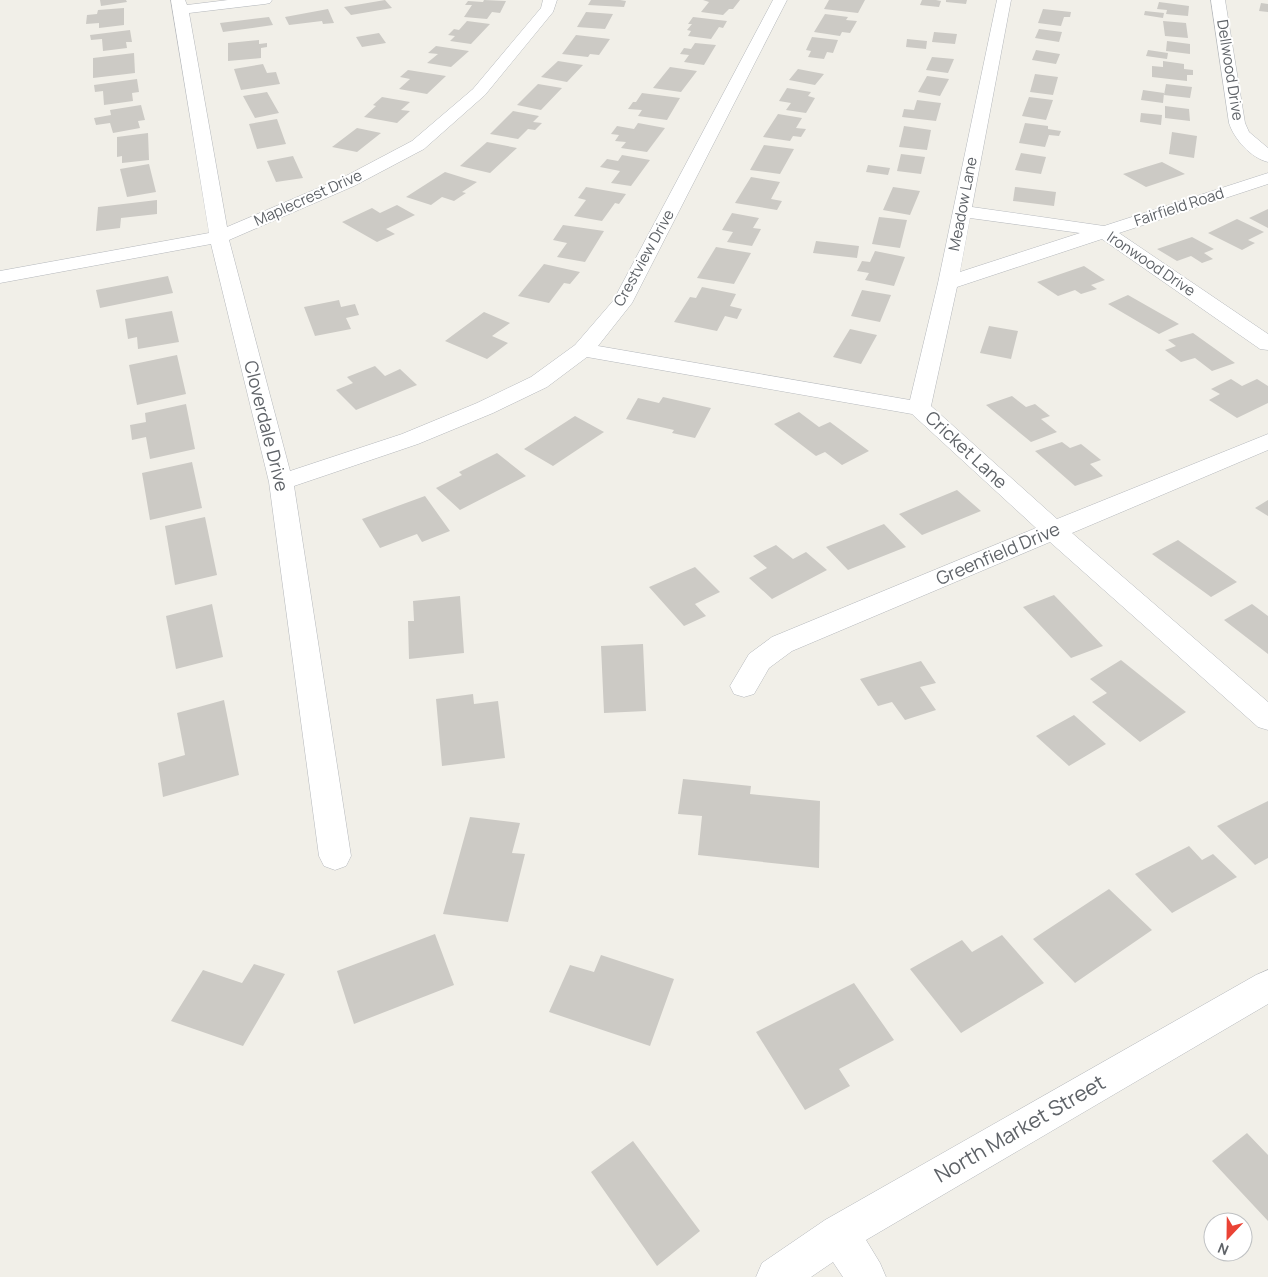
<svg xmlns="http://www.w3.org/2000/svg" width="1268" height="1277" viewBox="0 0 1268 1277" font-family="Manrope,sans-serif">
<style>
.building{fill:#cccac5}
.lines{fill:none;stroke-linecap:round;stroke-linejoin:round}
.minor-casing{stroke:#b5b8bc;stroke-width:1}
.minor{fill:#fff;fill-rule:evenodd}
.labels{text-anchor:middle;stroke-width:4;stroke-linejoin:round;paint-order:stroke}
.far-street-label{font-size:15px;fill:#5f6368;stroke:#fff}
.street-label{font-size:18px;fill:#5f6368;stroke:#fff}
.near-street-label{font-size:21px;fill:#5f6368;stroke:#fff}
</style>
<rect width="100%" height="100%" fill="#f1efe8"/>
<path class="building" d="M100 0H126L127 2 101 6Z
M385 0 392 8 351 15 344 7Z
M484 0 506 1 500 13 492 12 487 19 464 17 472 5H465L468 1 483 2Z
M591 0H620L626 1 624 7 588 5Z
M703 0H740L733 9H729L723 15 701 12 709 2Z
M829 0H865L858 13 824 9Z
M922 0H936L941 1 939 7 920 5Z
M946 0H967L966 4 946 2Z
M1159 2 1189 6 1188 16 1166 14 1167 10 1157 9Z
M1261 3 1268 4V12L1259 11Z
M124 8V25L99 28V23L86 24 87 15 97 14 98 10Z
M328 9 334 23 323 24 322 21 289 25 285 17Z
M1043 9 1071 12 1070 17H1064L1061 26 1038 23Z
M1145 11 1164 13 1163 18 1144 15Z
M586 12 613 14 605 29 577 27Z
M825 14 848 17 846 20 857 21 850 33 842 32 840 36 814 32Z
M269 17 273 25 223 32 220 23Z
M693 17 727 21 723 28 719 27 711 39 688 36 691 31 687 30 692 24H688Z
M467 21 490 24 471 44 450 41 455 36 448 35 454 29 459 30Z
M1163 21 1186 23 1188 38 1165 36Z
M1039 29 1062 32 1059 42 1035 38Z
M130 30 132 42H126L127 48 103 51 102 39 91 40 90 35Z
M934 32 957 34 955 44 932 42Z
M379 33 386 43 362 47 356 37Z
M576 35 610 39 599 55 590 54 588 57 562 54Z
M812 37 838 40 833 53 827 52 824 59 808 57 811 51 806 50Z
M907 39 927 41 926 49 906 47Z
M259 40V44L267 43V47L261 48V58L228 61V43Z
M1167 41 1190 44V54L1166 51Z
M695 43 716 45 704 65 684 62 689 55 680 54 684 48 691 49Z
M436 46 469 51 451 67 427 63 438 54 428 53Z
M1036 50 1060 54 1056 64 1032 60Z
M1148 50 1168 53 1167 59 1146 56Z
M134 53 135 73 93 78V58Z
M932 57 954 59 948 73 926 70Z
M558 61 583 65 567 82 541 77Z
M1163 61 1184 64V69L1193 70V75H1187V81L1152 77V66L1163 67Z
M263 64 267 73 276 72 280 84 241 90 234 69Z
M670 67 697 71 681 92 653 88Z
M798 69 824 74 815 85 789 80Z
M408 70 446 76 427 94 399 89 410 79 400 77Z
M1035 74 1058 77 1053 95 1030 92Z
M927 76 949 79 940 96 918 92Z
M137 79 139 92 132 93 133 101 104 105 103 91 95 92 94 85Z
M538 84 562 88 541 110 517 105Z
M1166 84 1192 87 1190 98 1164 95Z
M787 88 811 92 808 96 815 98 806 113 786 110 791 103 779 101Z
M1143 90 1164 93 1163 103 1141 100Z
M267 92 279 113 255 118 243 96Z
M642 93 680 98 667 120 638 116 642 110 628 109 633 102H636Z
M382 97 410 102 401 110 410 111 397 123 364 117 376 106 373 105Z
M1029 97 1053 100 1046 120 1022 116Z
M917 100 941 103 936 121 902 117 904 109 914 110Z
M141 105 145 120 138 121 140 128 113 133 110 123 96 125 94 118 111 115 110 110Z
M1165 106 1189 109 1190 121 1165 118Z
M513 111 539 116 533 122 542 123 535 130 528 129 518 139 490 134Z
M1141 113 1162 115 1161 125 1140 122Z
M778 114 802 118 796 128 806 129 801 137 793 136 790 141 763 137Z
M277 119 286 144 257 149 249 124Z
M638 123 665 128 647 152 621 148 626 142 615 141 619 135 611 134 617 126 634 129Z
M1025 123 1048 126V129L1061 131 1059 136 1049 135 1045 147 1019 143Z
M904 126 931 130 927 150 899 147Z
M357 128 381 133 357 152 332 147Z
M1172 132 1197 136 1194 158 1169 154Z
M148 133 149 160 122 163V156L117 157V137Z
M487 142 517 148 490 173 460 166Z
M764 145 794 149 780 174 750 170Z
M1021 153 1046 157 1041 174 1015 170Z
M901 154 925 157 921 174 897 171Z
M622 155 650 160 631 186 611 183 620 171 600 167 607 159 618 161Z
M293 156 303 178 276 182 267 161Z
M1162 162 1185 174 1146 187 1123 174Z
M149 164 156 192 127 197 120 169Z
M868 165 890 168 888 175 866 172Z
M445 172 477 182 462 192 466 193 454 201 442 197 431 205 406 197Z
M751 177 780 182 771 199 782 201 777 210 735 203Z
M586 187 626 194 619 204 615 203 602 221 574 216 586 200 578 198Z
M893 187 920 191 910 215 883 210Z
M1015 187 1056 192 1054 206 1013 201Z
M157 200V214L121 218 120 228 96 231 98 207Z
M397 205 415 215 386 229 395 234 377 242 342 222 372 208 380 213Z
M1268 209V228L1249 218Z
M732 213 759 218 753 228 761 229 752 246 727 242 733 232 722 230Z
M879 217 907 220 900 248 872 244Z
M1237 219 1264 232 1248 240 1255 243 1242 250 1208 233Z
M563 225 604 231 585 262 557 257 567 243 553 240Z
M1192 237 1214 249 1204 253 1213 259 1202 263 1191 256 1177 261 1157 249Z
M816 241 859 246 857 258 813 253Z
M716 247 751 253 734 284 697 278Z
M875 251 905 257 894 286 865 280 869 273 857 271 862 261 870 262Z
M544 264 580 272 570 284 564 283 549 303 518 296Z
M1084 266 1105 280 1091 285 1097 289 1081 294 1075 290 1058 296 1037 282Z
M168 276 173 293 100 308 96 290Z
M702 287 736 294 730 306 742 309 737 319 725 316 717 331 674 322 690 297 696 298Z
M862 290 891 295 880 322 851 316Z
M1128 295 1179 324 1159 334 1108 304Z
M339 300 341 307 355 304 359 315 346 318 351 329 315 336 304 307Z
M172 311 179 342 138 349 137 337 128 339 125 319Z
M484 312 510 323 492 336 508 343 487 359 445 341Z
M989 326 1018 331 1011 359 980 353Z
M850 329 877 335 861 364 833 357Z
M1193 333 1235 363 1212 371 1195 358 1181 362 1165 350 1176 346 1168 340Z
M177 355 186 394 137 405 129 365Z
M375 366 385 376 400 369 417 385 356 410 336 390 353 383 347 377Z
M1231 379 1242 386 1257 379 1268 386V403L1237 418 1209 400 1220 394 1211 389Z
M1012 396 1026 407 1035 404 1050 416 1041 419 1057 432 1031 442 986 405Z
M663 397 711 408 695 438 672 433 674 430 626 419 638 398 659 403Z
M186 404 195 449 150 459 146 437 132 440 130 425 146 422 145 413Z
M799 412 819 427 830 422 869 451 842 465 825 452 816 456 774 424Z
M575 416 604 432 553 466 524 449Z
M1062 442 1070 448 1081 444 1101 460 1090 464 1103 476 1075 486 1035 451Z
M497 453 526 476 460 510 436 488 462 475 459 472Z
M192 462 202 508 150 520 142 473Z
M957 490 981 511 922 535 899 514Z
M425 496 450 531 422 542 417 534 380 548 362 519Z
M1268 500V516L1255 508Z
M205 517 217 575 175 585 165 526Z
M884 524 906 547 848 570 826 547Z
M1178 540 1237 582 1211 597 1152 554Z
M776 545 793 559 806 552 827 570 772 599 749 578 767 568 753 556Z
M695 567 720 592 695 604 706 616 684 626 649 587Z
M1054 595 1103 646 1071 658 1023 607Z
M460 596 464 653 409 659 408 621H414L413 601Z
M212 604 223 657 176 669 166 616Z
M1252 604 1268 616V654L1224 620Z
M643 644 646 711 604 713 601 646Z
M1121 660 1186 712 1140 742 1092 702 1107 693 1090 679Z
M921 661 936 683 920 687 936 710 905 720 892 702 878 706 860 679Z
M473 694 474 704 498 701 505 758 442 766 436 699Z
M224 700 239 775 163 797 158 763 185 755 177 713Z
M1074 715 1106 744 1069 766 1036 736Z
M683 779 751 786 750 794 820 801 819 868 698 855 702 816 678 814Z
M1268 801V858L1255 865 1217 826Z
M470 817 520 823 512 853 525 854 508 922 443 914Z
M1189 846 1202 860 1213 854 1237 877 1172 913 1135 874Z
M1109 889 1152 930 1075 983 1033 939Z
M435 934 454 985 354 1024 337 971Z
M1002 935 1044 983 961 1033 910 969 962 940 972 952Z
M601 955 674 979 650 1046 549 1012 570 965 594 972Z
M254 964 285 974 243 1046 171 1021 203 970 242 983Z
M854 983 894 1040 839 1069 850 1086 805 1110 756 1032Z
M1247 1133 1268 1155V1221L1212 1161Z
M633 1141 700 1231 657 1266 591 1172Z"/>
<g class="lines">
<g class="minor-casing">
<path id="minor" d="M171 0H185L187 5 228 0H272L270 3 265 4 189 13 227 227 342 178 412 141 473 89 541 8 543 0H557L553 12 485 95 424 149 354 186 229 240 290 471 402 434 477 403 531 377 575 345 613 301 773 0H787L632 303 598 346 910 400 938 283 997 0H1011L972 207 1104 226 1268 173V184L1119 233 1268 334V350L1260 349 1102 239 957 287 931 406 1057 519 1268 434V450L1072 533 1268 702V730L1258 727 1050 542 792 651 769 668 754 694 744 697 734 694 730 686 749 654 772 637 1036 528 912 414 587 357 547 387 493 413 418 444 294 486 351 856 346 866 335 870 324 866 319 856 269 482 211 244 0 283V271L209 233ZM970 218 1080 233 960 272Z
M1211 0H1225L1245 123 1249 132 1268 148V162C1251 158 1234 139 1229 123Z
M1268 970V1004L866 1240 880 1263 886 1277H843L833 1262 811 1277H756L762 1263 825 1220 1256 975Z"/>
</g>
<use href="#minor" class="minor"/>
</g>
<g class="labels">
<g class="far-street-label">
<text transform="translate(1230 70) rotate(81)" y="5">Dellwood Drive</text>
<text transform="translate(308 198) rotate(-24)" y="5">Maplecrest Drive</text>
<text transform="translate(963 204) rotate(-79)" y="5">Meadow Lane</text>
<text transform="translate(1179 207) rotate(-18)" y="5">Fairfield Road</text>
<text transform="translate(644 258) rotate(-61)" y="5">Crestview Drive</text>
<text transform="translate(1151 264) rotate(34)" y="5">Ironwood Drive</text>
</g>
<g class="street-label">
<text transform="translate(266 426) rotate(76)" y="6">Cloverdale Drive</text>
<text transform="translate(966 450) rotate(43)" y="6">Cricket Lane</text>
<text transform="translate(998 554) rotate(-23)" y="6">Greenfield Drive</text>
</g>
<g class="near-street-label">
<text transform="translate(1020 1129) rotate(-30)" y="7">North Market Street</text>
</g>
</g>
<g transform="translate(1228 1237) rotate(202)"><circle r="24" fill="#ffffff" stroke="#bfc1c3"/>
<path d="M0-4L9 19L0 12L-9 19Z" fill="#ea4335"/>
<text y="-8" font-size="14" font-weight="bold" text-anchor="middle" fill="#5f6368">N</text>
</g>
</svg>
